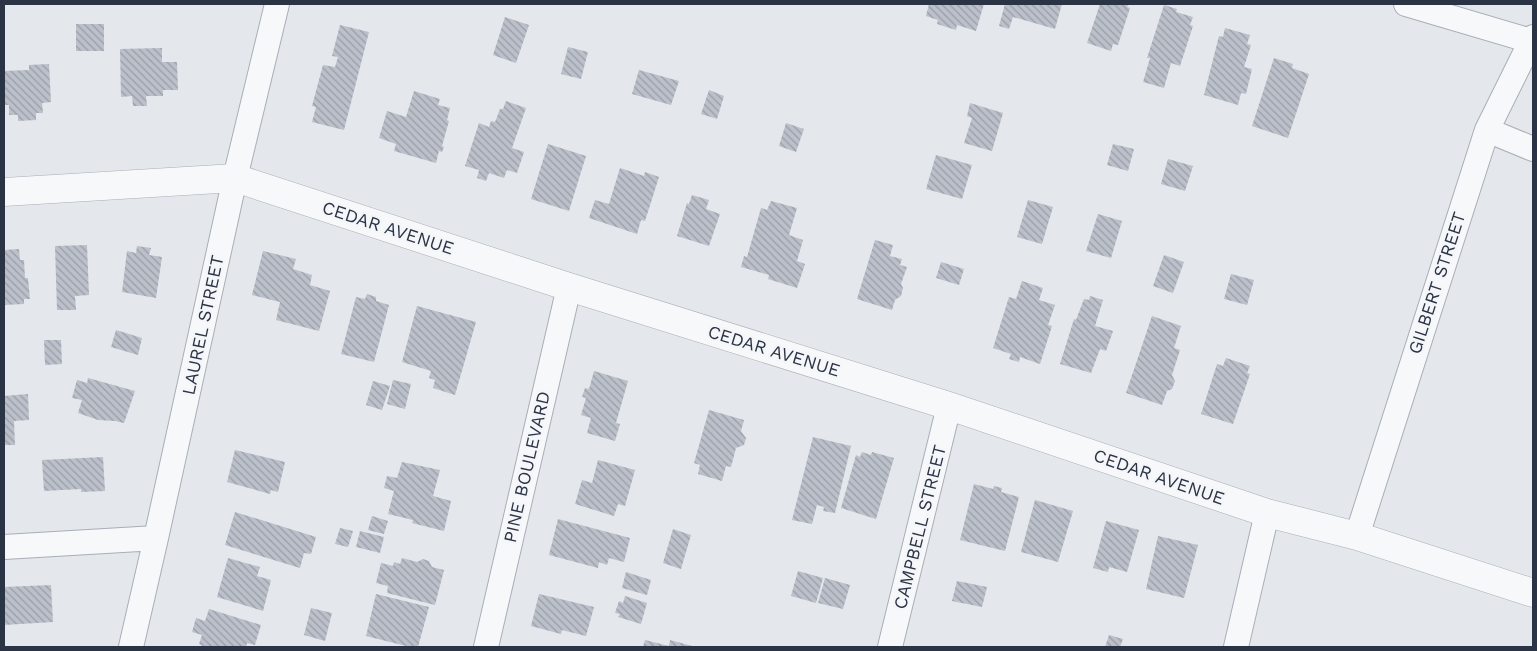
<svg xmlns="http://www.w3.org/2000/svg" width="1537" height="651" viewBox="0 0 1537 651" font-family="'Work Sans',sans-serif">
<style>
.building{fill:url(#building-back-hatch)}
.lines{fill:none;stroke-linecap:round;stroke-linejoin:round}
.minor-casing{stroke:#a9aeb7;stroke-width:26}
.tertiary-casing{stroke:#a9aeb7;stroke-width:29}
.minor{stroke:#f7f8fa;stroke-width:24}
.tertiary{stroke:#f7f8fa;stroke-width:28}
.labels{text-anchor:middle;stroke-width:5;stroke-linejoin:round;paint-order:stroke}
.street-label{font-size:18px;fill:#2b3445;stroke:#f4f6f9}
</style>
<defs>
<pattern id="building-back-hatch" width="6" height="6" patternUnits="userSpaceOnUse" patternTransform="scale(1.25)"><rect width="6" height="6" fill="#bbc0ca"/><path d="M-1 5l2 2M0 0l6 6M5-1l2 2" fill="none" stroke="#989da6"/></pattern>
</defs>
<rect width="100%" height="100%" fill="#e4e7ec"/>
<path class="building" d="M929 4H984L976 31 957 25 956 30 937 24 938 20 926 16Z
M1005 4H1062L1055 29 1013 17 1009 29 999 26Z
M1100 4H1129L1127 7 1130 8 1118 45 1113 44 1111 51 1087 43Z
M1164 5 1177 9 1176 12 1193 17 1190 25 1193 26 1180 66 1171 63 1164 88 1143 82 1150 58H1147Z
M505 17 529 25 516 63 493 55Z
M76 24H104V51H76Z
M340 25 369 32 344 130 312 122 316 107 312 106 323 65 335 67 338 57 332 56Z
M1225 28 1250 35 1247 44 1251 45 1244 67 1252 69 1246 94 1241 93 1238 105 1204 95 1219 36 1223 37Z
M568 47 588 52 581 79 561 74Z
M162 48V62H177L178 90H163V96H146L147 106H133L132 96 121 97 120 49Z
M1274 58 1293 64 1292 68 1309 74 1288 138 1252 126Z
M49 64 51 102 42 103 43 113H36V120L18 121V115H9V105H4V71L29 70V65Z
M639 70 679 81 671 105 632 94Z
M709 90 724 96 717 119 701 114Z
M414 91 440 99 438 105 450 108 447 120 449 121 442 146 444 147 442 152 439 151 436 163 394 151 396 144 379 138 387 111 406 117Z
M506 101 526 108 512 148 524 152 517 173 507 170 504 178 489 173 486 181 477 178 479 170 465 166 479 123 489 127 491 121 495 122 500 109H503Z
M970 103 1003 113 992 151 964 143 972 118 967 116Z
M786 123 804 129 796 152 779 146Z
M548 144 586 156 569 211 531 199Z
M1113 144 1134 149 1128 171 1107 165Z
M936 155 972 165 962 199 926 189Z
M1168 159 1193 166 1185 191 1161 184Z
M620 168 644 176 645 172 659 177 645 221 641 220 637 234 589 218 595 200 609 204Z
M692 195 709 200 706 209 720 214 709 246 677 236 687 203 689 204Z
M1028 200 1053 207 1042 244 1017 237Z
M771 201 797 208 789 235 803 240 797 261 805 264 797 288 768 279 769 275 741 267 744 256 747 257 761 208 767 210Z
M1098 214 1122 221 1111 258 1086 251Z
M875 240 893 245 890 256 902 259 900 265 907 267 901 284 903 288 901 296 895 300 892 310 857 299Z
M87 245 89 295 75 296 76 310H57L55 246Z
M137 246 151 248 149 255 162 257 156 298 122 292 127 251 136 253Z
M19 249 20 260H24L25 278H28L30 299H24V304L4 305V250Z
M263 251 296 259 293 269 312 275 310 285 330 291 319 331 276 320 280 302 252 295Z
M1164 255 1184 262 1173 293 1153 286Z
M941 262 964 269 959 285 936 278Z
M1231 274 1254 280 1247 305 1224 299Z
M1022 281 1043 288 1039 300 1055 305 1048 325 1052 326 1040 364 1020 357 1019 362 1009 359 1011 354 993 348 1009 297 1016 299Z
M367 294 376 297V301L389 305 374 362 341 354 356 297 365 299Z
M1090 296 1103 300 1095 326 1113 331 1106 351 1100 349 1091 373 1060 364 1074 319 1076 320 1084 299 1089 300Z
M417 306 476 322 455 395 433 388 435 380 429 378 431 371 402 362Z
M1152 316 1181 326 1174 348 1180 350 1172 375 1175 381 1172 389 1167 391 1162 405 1126 393Z
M116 330 142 338 138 355 111 347Z
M44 340H61L62 364 45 365Z
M1226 358 1250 366 1247 373 1250 374 1233 424 1201 414 1217 364 1223 366Z
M594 371 628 381 616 423 620 424 615 441 587 433 591 418 581 415 586 398 582 397 585 388 589 389Z
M88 378 135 391 124 423 115 421 98 420 78 413 82 400 72 398 77 380 87 383Z
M393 380 411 384 405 409 387 404Z
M373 381 390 386 382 410 366 405Z
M28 394 29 420 14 421 15 445H4V396Z
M709 410 744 420 741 431 746 438 744 445 736 448 731 467 726 466 722 481 698 474 700 465 694 463Z
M813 437 851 446 835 513 823 511 824 507 817 505 812 524 792 520Z
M235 450 285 462 278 492 271 490 270 494 227 482Z
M862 452 871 455 872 452 894 458 876 519 841 508 856 455 860 457Z
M103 457 105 491 81 492V489L44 491 42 460Z
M598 460 635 470 625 506 618 504 614 516 575 504 582 480 592 483Z
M402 462 440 470 433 496 451 501 444 531 412 523 413 520 388 514 394 491 384 488 387 476 397 478Z
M974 484 993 489 994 486 1002 488 1001 492 1019 497 1005 551 960 540Z
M1035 500 1073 511 1058 562 1021 552Z
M235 512 316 537 311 554 304 553 300 568 225 545Z
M372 516 388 521 384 534 368 530Z
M558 519 630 538 624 562 609 558 607 565 599 562 598 568 549 555Z
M1106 521 1139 530 1127 572 1109 567 1108 572 1093 568Z
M340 528 353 531 348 547 335 544Z
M673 529 691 535 681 569 663 563Z
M360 531 384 537 380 553 356 547Z
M1158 536 1198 545 1184 598 1146 589Z
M228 558 260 567 257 576 271 580 263 611 217 597Z
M402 558 417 562 423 559 429 561 432 567 444 570 435 605 387 593 388 586 376 583 381 563 393 566 394 562 400 564Z
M798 571 823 578 816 603 791 596Z
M626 572 651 580 647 595 622 588Z
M825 578 850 585 843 609 818 603Z
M957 581 987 587 982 607 952 601Z
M51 585 53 622 4 625V587Z
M376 594 429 607 418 647H410L366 636Z
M539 594 594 607 586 636 562 630 561 634 531 626Z
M625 596 647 603 641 624 618 617 620 614 615 613 619 601 623 603Z
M311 608 332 613 325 641 304 635Z
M209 609 261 625 255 645 247 643 246 647H202L203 646 199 644 202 635 192 632 196 618 205 621Z
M1109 635 1123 639 1120 647H1105Z
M645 640 669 646 670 640 696 647H643Z"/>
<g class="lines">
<g class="minor-casing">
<path id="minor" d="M1406 4 1531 41
M1487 130 1533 149
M1357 536 1487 130 1533 37
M4 547 156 538
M131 647 156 538 235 178 277 4
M486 647 569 287
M890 647 949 406
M1236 647 1267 513"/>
</g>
<g class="tertiary-casing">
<path id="tertiary" d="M4 192 235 178 569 287 949 406 1267 513 1357 536 1533 593"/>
</g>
<use href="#minor" class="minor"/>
<use href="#tertiary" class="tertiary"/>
</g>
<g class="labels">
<g class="street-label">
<text transform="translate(388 228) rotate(18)" y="6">CEDAR AVENUE</text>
<text transform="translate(1437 283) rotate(-72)" y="6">GILBERT STREET</text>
<text transform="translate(203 325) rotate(-78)" y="6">LAUREL STREET</text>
<text transform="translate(774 351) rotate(17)" y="6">CEDAR AVENUE</text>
<text transform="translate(527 467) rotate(-77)" y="6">PINE BOULEVARD</text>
<text transform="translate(1159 477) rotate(19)" y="6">CEDAR AVENUE</text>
<text transform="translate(920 527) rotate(-76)" y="6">CAMPBELL STREET</text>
</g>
</g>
<rect width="1537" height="651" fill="none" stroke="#2b3445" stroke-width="10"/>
</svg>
